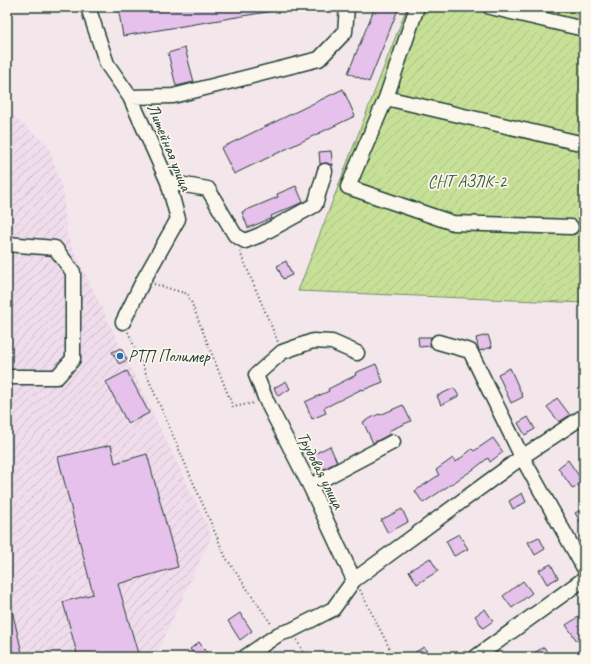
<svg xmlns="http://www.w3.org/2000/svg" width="591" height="664" viewBox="0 0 591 664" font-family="Caveat,sans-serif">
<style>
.industrial{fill:url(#industrial-furrows)}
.garden{fill:url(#garden-furrows);stroke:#738e66}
.building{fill:#e5c1ec;stroke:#1f3d34}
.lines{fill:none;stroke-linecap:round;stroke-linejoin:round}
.minor-casing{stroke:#1f3d34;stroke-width:17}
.path{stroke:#1f3d34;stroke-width:2;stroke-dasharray:1 3;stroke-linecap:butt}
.minor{stroke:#fbf7ec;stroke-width:14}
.poi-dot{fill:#1f6fb2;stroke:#fbf7ec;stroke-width:1.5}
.labels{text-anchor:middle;stroke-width:3.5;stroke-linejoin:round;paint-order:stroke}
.street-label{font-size:17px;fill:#1f3d34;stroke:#fbf7ec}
.park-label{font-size:17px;fill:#415e48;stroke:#fbf7ec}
.poi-label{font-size:17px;fill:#1f3d34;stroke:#fbf7ec;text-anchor:start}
</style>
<defs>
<pattern id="industrial-furrows" width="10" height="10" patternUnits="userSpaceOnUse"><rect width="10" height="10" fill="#f0dcec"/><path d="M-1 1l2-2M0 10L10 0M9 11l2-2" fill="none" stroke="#cdbecb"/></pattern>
<pattern id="garden-furrows" width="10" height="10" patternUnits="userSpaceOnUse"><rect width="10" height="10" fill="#c7e097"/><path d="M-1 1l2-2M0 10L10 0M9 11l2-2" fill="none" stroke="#aac183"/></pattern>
</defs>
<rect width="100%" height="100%" fill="#f4e7ec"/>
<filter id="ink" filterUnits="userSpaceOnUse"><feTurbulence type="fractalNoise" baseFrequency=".025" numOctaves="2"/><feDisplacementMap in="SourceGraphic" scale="8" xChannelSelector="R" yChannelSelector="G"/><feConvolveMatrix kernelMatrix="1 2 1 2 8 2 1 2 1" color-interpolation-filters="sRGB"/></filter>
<g filter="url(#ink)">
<path class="industrial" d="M7 111 48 145 63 190 67 236 212 535 155 657H7Z"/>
<path class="garden" d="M407 7H543L584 15V303L298 291Z"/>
<path class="building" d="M118 7H273V11L123 36Z
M375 7H399L369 82 348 73Z
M185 48 194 82 176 86 168 53Z
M343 89 355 116 234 174 221 148Z
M331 151 333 166 327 163 320 164 319 152Z
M296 186 303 202 271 216 272 218 248 228 242 212 278 197 277 194Z
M286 261 292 275 283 279 277 266Z
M488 335 492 347 479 351 476 338Z
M418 337H431L430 344 431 346 419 347Z
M121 348 127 360 119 364 112 352Z
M376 364 383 382 363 390 362 389 324 408 326 413 312 419 305 402 329 391 328 389 356 375 355 373Z
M510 368 523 397 511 403 498 374Z
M127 371 149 413 128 424 106 382Z
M286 381 290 389 278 396 274 388Z
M454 388 459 396 441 405 437 396Z
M557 398 570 415 559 422 547 407Z
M403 405 411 421 388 431 390 434 373 443 363 422 379 414 380 415Z
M528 417 535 429 525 435 518 423Z
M493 438 503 452 490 462 488 458 474 469 423 503 415 491 439 475 436 470 453 458 456 462 472 449 474 451Z
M111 445 115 463 147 454 178 567 118 584 139 657H78L63 602 93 594 58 457Z
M330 446 337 462 318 472 310 456Z
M568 460 583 482 573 489 558 468Z
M522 493 526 502 513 509 509 501Z
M584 508V528L575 513Z
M402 509 408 522 388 533 381 520Z
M459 534 468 549 454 556 446 541Z
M539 537 545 549 535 555 528 542Z
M430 558 438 571 417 584 409 571Z
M551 564 558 578 547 584 539 570Z
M523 581 532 593 512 608 503 596Z
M10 602 23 657H7V603Z
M485 609 493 621 483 628 475 616Z
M240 613 252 631 240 640 228 621Z
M580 616 584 622V636L577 641 566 625Z
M199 642 210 657H196L190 649Z
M424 647 430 657H407Z
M544 647 550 657H527Z"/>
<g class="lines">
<g class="minor-casing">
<path id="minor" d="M88 7 107 64 130 97 168 182 178 219 143 281 123 322
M417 7 386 98 348 187 453 223 571 227
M490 7 584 29
M130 97 173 96 319 59 345 32 347 7
M386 98 584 144
M168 182 208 189 235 235 245 241 260 235 315 205 325 171
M7 244 55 248 73 272V359L57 377H7
M438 342 470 351 522 457 584 568
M311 488 319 481 393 442
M354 580 311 488 266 400 256 375 282 352 313 341 332 342 357 353
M245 657 279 634 292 630 333 609 354 580 522 457 584 416
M476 657 584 579"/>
</g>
<path class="path" d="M7 7H8
M240 252 278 342
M154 284 188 294 233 407 254 403
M128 332 226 558 272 625
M360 590 394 657
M297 640 305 657"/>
<use href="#minor" class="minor"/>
</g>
</g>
<circle class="poi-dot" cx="120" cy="356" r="4"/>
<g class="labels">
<g class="street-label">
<text transform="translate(170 147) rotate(68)" y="6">Литейная улица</text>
<text transform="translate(321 470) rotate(63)" y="6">Трудовая улица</text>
</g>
<g class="park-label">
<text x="467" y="187">СНТ АЗЛК-2</text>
</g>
<g class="poi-label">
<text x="128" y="362">РТП Полимер</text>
</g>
</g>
<rect width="591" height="664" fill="none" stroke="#fbf7ec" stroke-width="24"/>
<rect x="12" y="12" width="567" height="640" fill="none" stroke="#1f3d34" stroke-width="1.5" filter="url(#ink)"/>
</svg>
